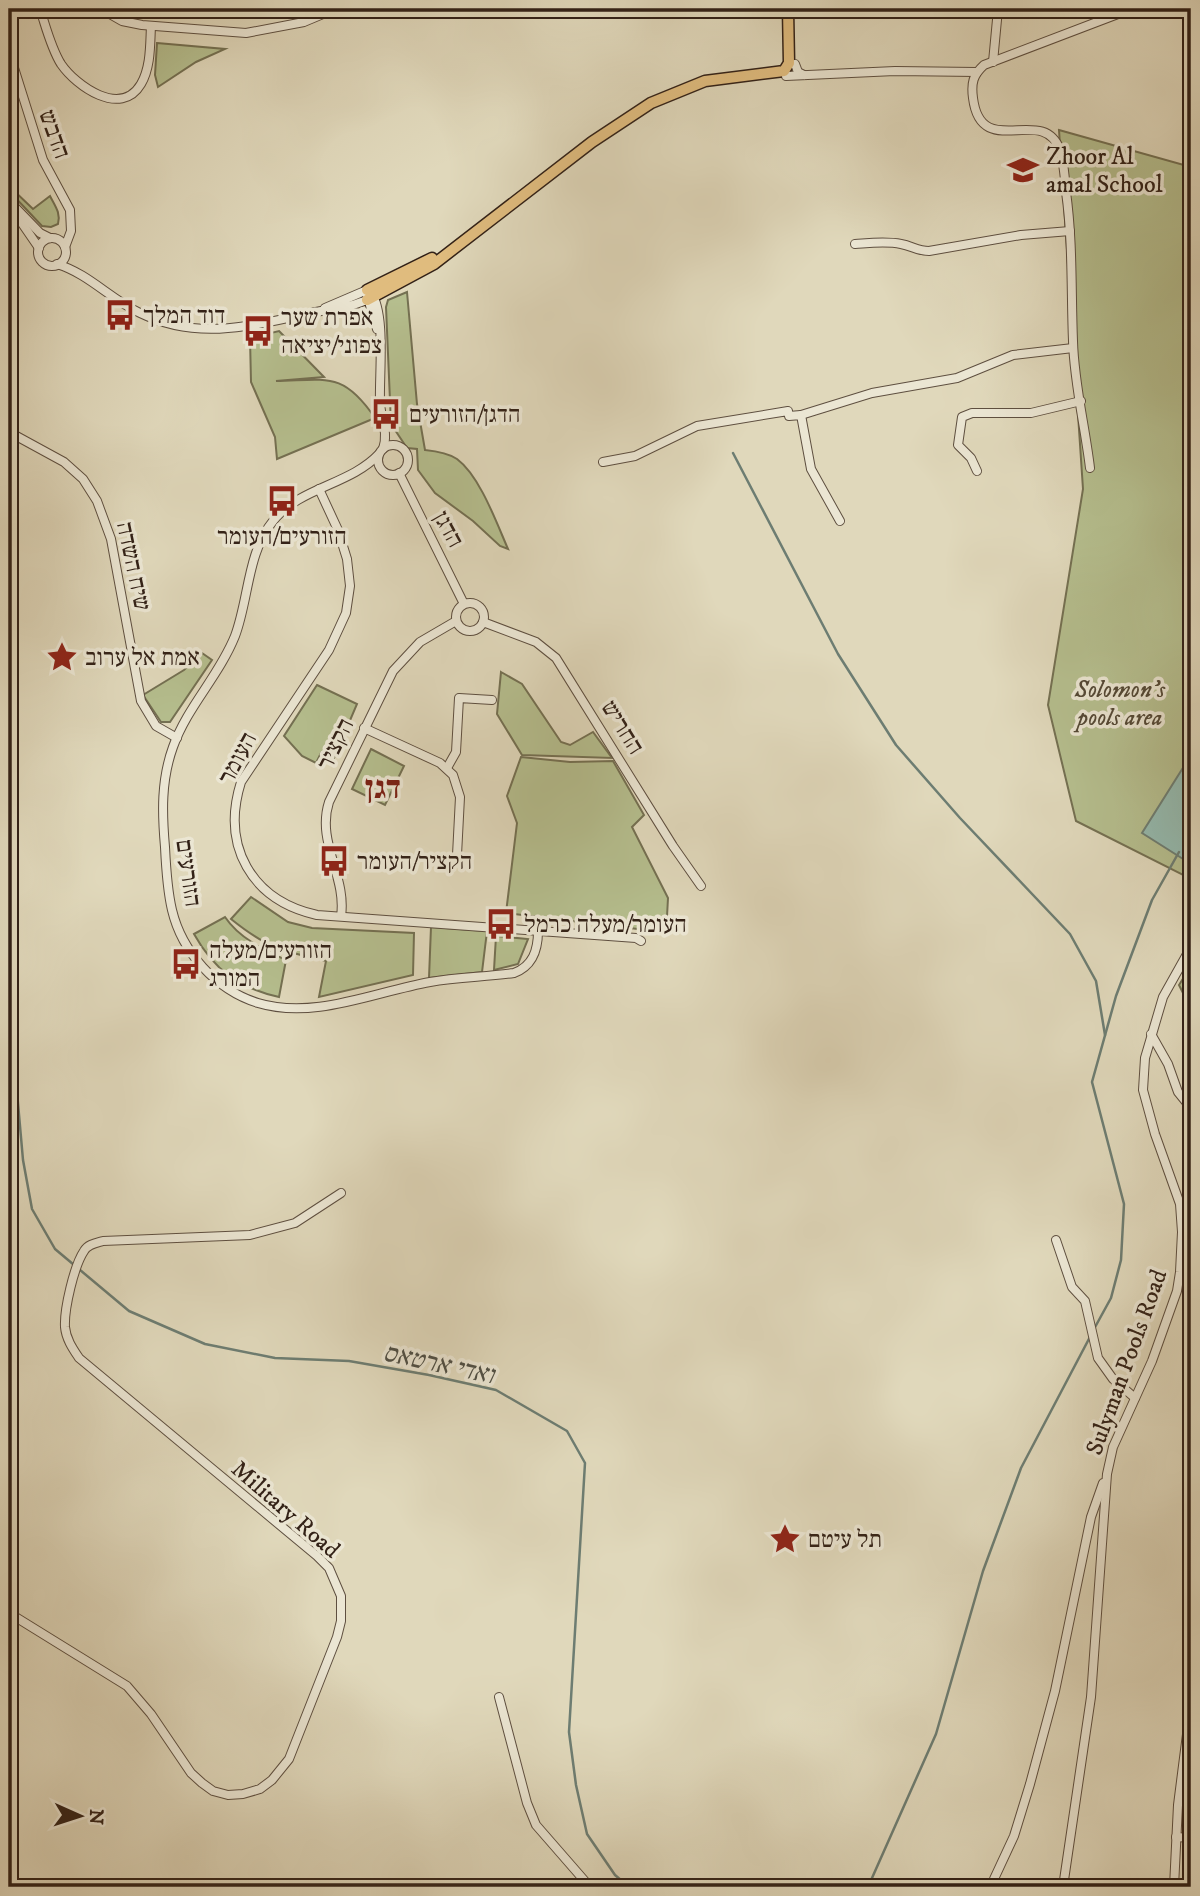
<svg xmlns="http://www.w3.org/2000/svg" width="1200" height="1896" viewBox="0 0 1200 1896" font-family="'IM FELL DW Pica','Frank Ruhl Libre',serif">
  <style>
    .green { fill: #b5be8e; stroke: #747052; stroke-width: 2 }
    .water { fill: #94baaf; stroke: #6d7d72; stroke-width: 2 }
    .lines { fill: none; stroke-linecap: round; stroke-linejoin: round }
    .stream { stroke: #6d7d72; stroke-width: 2.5 }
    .minor-casing { stroke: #5e4f40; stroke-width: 10 }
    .major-casing { stroke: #322117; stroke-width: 13 }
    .minor { stroke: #ebe6d3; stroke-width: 8 }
    .major { stroke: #e0bc7e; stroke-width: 10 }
    .labels { text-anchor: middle; stroke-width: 7; stroke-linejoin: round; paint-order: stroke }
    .street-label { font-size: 24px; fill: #322117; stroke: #ebe6d3 }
    .poi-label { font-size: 24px; fill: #322117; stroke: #ebe6d3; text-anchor: start }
    .park-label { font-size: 24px; font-style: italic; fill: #534835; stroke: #ebe6d3 }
    .water-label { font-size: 26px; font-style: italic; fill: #4f4f45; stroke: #ebe6d3 }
    .district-label { font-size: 32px; font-weight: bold; fill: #7a1f14; stroke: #ebe6d3 }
  </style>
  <rect width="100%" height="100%" fill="#e0d8bb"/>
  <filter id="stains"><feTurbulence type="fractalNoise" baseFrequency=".00286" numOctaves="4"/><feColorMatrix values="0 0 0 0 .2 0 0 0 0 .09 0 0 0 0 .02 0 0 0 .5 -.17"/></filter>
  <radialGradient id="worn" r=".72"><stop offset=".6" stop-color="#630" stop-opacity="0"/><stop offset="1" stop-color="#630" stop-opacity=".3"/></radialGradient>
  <g class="green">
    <polygon points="157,43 225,49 196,62 158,87 155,75"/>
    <polygon points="1059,130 1191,167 1191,879 1076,821 1048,705 1083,489"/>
    <path d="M9 186 33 209 50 196C55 206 61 213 58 224L51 227 42 226 9 191Z"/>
    <path d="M407 292 417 404 425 450C435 451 448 453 457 459 480 476 497 524 508 549L500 546 473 521 435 493 418 470 417 449 407 448 391 424 386 307 388 300Z"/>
    <path d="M279 331 324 377 276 381C327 380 343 371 375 418L277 459 275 437 251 382 250 338Z"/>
    <polygon points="202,653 212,660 170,722 161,722 143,695 184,670"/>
    <polygon points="501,672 522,684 561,742 570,745 593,732 612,758 522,755 497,714"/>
    <polygon points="317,685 357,704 334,758 321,753 316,763 302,756 284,736"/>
    <polygon points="371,749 404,766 385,805 352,789"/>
    <polygon points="521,757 570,762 613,761 644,815 632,827 668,898 666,935 646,930 506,913 517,823 507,796"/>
    <path d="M251 897 288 922 312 928 414 933 413 975 319 997 326 961C281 951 267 948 231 919Z"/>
    <path d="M225 917C239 938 264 950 286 960L279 997C239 988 214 970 194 934Z"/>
    <polygon points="431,927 487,931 482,972 429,978"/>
    <polygon points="496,936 528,939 518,964 494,970"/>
    <polygon points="1191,966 1191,1009 1179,985"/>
  </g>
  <polygon class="water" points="1191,755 1191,864 1142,833"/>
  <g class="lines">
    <g class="stream">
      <polyline points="733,453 838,654 896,745 960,818 1070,934 1096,981 1105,1035"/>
      <polyline points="9,1049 17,1092 23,1160 32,1209 55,1249 129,1311 205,1344 275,1358 349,1361 429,1375 496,1390 567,1431 585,1463 569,1732 576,1785 587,1834 615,1875 629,1887"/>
      <polyline points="1094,1329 1111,1298 1121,1260 1124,1204 1092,1082 1116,996 1152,900 1179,852"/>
      <polyline points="868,1887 936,1734 983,1571 1021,1468 1091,1335"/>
    </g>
    <defs>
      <g id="minor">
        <path d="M40 9C46 27 51 48 61 64 76 86 121 118 141 84 151 67 150 44 151 26"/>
        <polyline points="101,9 122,21 142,25 246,33 304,22 335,9"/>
        <polyline points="9,52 43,160 70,210 71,231 65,247"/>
        <polyline points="993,62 998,9"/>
        <polyline points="795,64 798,72 804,75"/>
        <polyline points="786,76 895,71 977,72"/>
        <polyline points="9,201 40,233 50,238"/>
        <polyline points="17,216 39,248"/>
        <circle cx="52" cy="252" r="14"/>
        <path d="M855 244C870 243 886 241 901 244 912 246 918 251 929 251L1021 235 1070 231"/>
        <path d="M57 264C89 274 110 299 140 313 197 341 252 326 311 313 325 310 339 308 353 305L367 300"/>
        <path d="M371 293C386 313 379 375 380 401 380 417 389 432 383 449"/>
        <polyline points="367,295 377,329"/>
        <polyline points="325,308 367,290"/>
        <polyline points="801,415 872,393 957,378 1013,355 1073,348"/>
        <polyline points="9,432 64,462 83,479 97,501 111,539 141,701 156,726 177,738"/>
        <circle cx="393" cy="460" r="15"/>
        <path d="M379 454C350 485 300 487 273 521 247 553 249 599 235 636 219 676 187 707 173 747 161 780 162 813 165 847 166 868 167 889 172 910 182 952 216 990 258 1003 314 1020 374 992 430 982 458 977 486 977 514 973 533 966 538 950 538 931"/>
        <polyline points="603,462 635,456 697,426 788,411 789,416 801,415 811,469 840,521"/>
        <path d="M1090 468C1085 426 1074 383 1073 341 1071 292 1073 242 1066 192 1065 179 1064 163 1060 150 1043 103 981 162 973 98 971 83 973 75 984 65L1131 9"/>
        <polyline points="977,471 971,458 958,445 962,417 972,413 1031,413 1081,401"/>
        <polyline points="399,473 464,604"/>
        <path d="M319 489 338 530 347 559 350 586 346 613 329 650 241 782C221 846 251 900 317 915L636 938 641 941"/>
        <circle cx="470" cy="617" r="14"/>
        <polyline points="483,622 536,642 556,658 673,846 701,886"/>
        <polyline points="364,728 440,763 453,775 460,797 457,855"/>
        <polyline points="447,768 456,752 459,698 492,700"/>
        <path d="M341 916C347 877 316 842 329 802L393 671 420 642 456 621"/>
        <polyline points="1151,1034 1168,1064 1178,1092 1191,1108"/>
        <polyline points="1183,1210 1191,1228"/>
        <polyline points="1056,1240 1072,1287 1085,1301 1098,1358 1113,1379 1135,1398"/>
        <path d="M9 1613 127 1686 151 1714 191 1773 202 1783 213 1791 228 1795 243 1794 260 1789 272 1780 289 1759 337 1637 341 1621V1596L329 1568 317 1556 79 1358C73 1349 66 1339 65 1327 64 1309 74 1266 84 1251 88 1244 96 1243 103 1241L250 1235 295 1223 341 1193"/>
        <polyline points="499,1697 527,1803 536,1825 590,1887"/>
        <polyline points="1176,1837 1191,1838"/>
        <polyline points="993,1887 994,1879 1014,1836 1030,1784 1055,1691 1091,1517 1103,1483"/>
        <polyline points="1063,1887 1091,1697 1107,1474 1113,1447 1152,1361 1177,1291 1180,1272 1182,1232 1180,1204 1155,1134 1143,1090 1145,1058 1163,997 1191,947"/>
        <polyline points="1174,1887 1178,1805 1191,1703"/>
      </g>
      <g id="major">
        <polyline points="367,290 432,258"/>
        <polyline points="367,300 434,264 592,142 651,103 705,81 784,71 789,63 788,9"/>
      </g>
    </defs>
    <use href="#minor" class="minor-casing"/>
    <use href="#major" class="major-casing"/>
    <use href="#minor" class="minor"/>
    <use href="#major" class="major"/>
  </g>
  <defs>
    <symbol id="school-bare" viewBox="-9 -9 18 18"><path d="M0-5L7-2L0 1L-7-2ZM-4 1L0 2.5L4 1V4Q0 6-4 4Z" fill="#8f2418" stroke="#ebe6d3" stroke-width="2.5" paint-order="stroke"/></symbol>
    <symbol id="bus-bare" viewBox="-9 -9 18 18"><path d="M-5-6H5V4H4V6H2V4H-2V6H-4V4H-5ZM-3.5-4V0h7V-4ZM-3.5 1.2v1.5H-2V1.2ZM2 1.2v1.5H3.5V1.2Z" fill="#8f2418" stroke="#ebe6d3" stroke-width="2.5" paint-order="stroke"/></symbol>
    <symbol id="sight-bare" viewBox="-9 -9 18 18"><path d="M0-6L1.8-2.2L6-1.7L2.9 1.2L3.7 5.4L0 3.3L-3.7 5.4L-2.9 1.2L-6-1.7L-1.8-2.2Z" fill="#8f2418" stroke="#ebe6d3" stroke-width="2.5" paint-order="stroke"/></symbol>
  </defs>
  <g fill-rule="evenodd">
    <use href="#school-bare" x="1001" y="148" width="44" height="44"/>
    <use href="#bus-bare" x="98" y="293" width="44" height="44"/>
    <use href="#bus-bare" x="236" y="309" width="44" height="44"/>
    <use href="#bus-bare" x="364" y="392" width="44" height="44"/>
    <use href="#bus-bare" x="260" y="479" width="44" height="44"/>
    <use href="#sight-bare" x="40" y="635" width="44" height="44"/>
    <use href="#bus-bare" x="312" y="839" width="44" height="44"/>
    <use href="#bus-bare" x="479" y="902" width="44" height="44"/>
    <use href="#bus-bare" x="164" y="942" width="44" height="44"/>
    <use href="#sight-bare" x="763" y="1517" width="44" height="44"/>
  </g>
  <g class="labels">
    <g class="street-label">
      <text transform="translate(55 134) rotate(70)" y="8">הדבש</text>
      <text transform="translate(449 529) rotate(61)" y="8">הדגן</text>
      <text transform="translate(134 566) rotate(78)" y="8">שיח השדה</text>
      <text transform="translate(623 727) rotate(58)" y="8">החריש</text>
      <text transform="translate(335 744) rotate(-64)" y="8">הקציר</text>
      <text transform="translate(237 758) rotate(-62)" y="8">העומר</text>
      <text transform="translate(189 873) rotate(82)" y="8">הזורעים</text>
      <text transform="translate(1126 1362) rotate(-70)" y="8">Sulyman Pools Road</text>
      <text transform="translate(286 1509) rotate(41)" y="8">Military Road</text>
    </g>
    <g class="poi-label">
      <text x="1046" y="164">Zhoor Al<tspan x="1046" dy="28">amal School</tspan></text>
      <text x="143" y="323">דוד המלך</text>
      <text x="281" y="325">אפרת שער<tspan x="281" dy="28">צפוני/יציאה</tspan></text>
      <text x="409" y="422">הדגן/הזורעים</text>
      <text x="282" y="544" text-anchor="middle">הזורעים/העומר</text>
      <text x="85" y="665">אמת אל ערוב</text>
      <text x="357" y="869">הקציר/העומר</text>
      <text x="524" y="932">העומר/מעלה כרמל</text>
      <text x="209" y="958">הזורעים/מעלה<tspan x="209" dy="28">המורג</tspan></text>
      <text x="808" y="1547">תל עיטם</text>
    </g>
    <g class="park-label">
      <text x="1120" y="697">Solomon's<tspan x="1120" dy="28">pools area</tspan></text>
    </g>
    <g class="water-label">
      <text transform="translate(439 1363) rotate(12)" y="9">ואדי ארטאס</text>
    </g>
    <g class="district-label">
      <text x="383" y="798">דגן</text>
    </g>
  </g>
  <rect width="1200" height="1896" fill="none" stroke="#e0d8bb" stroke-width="35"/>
  <rect x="10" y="10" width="1179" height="1875" fill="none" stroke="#322117" stroke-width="3.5"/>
  <rect x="18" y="18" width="1165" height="1861" fill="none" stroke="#322117" stroke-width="2"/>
  <g transform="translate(80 1816) rotate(93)" stroke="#ebe6d3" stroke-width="5" paint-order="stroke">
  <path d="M0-5L12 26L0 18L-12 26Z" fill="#322117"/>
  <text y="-10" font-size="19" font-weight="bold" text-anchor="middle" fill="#322117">N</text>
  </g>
  <rect width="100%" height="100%" filter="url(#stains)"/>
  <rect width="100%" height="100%" fill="url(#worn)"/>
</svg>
